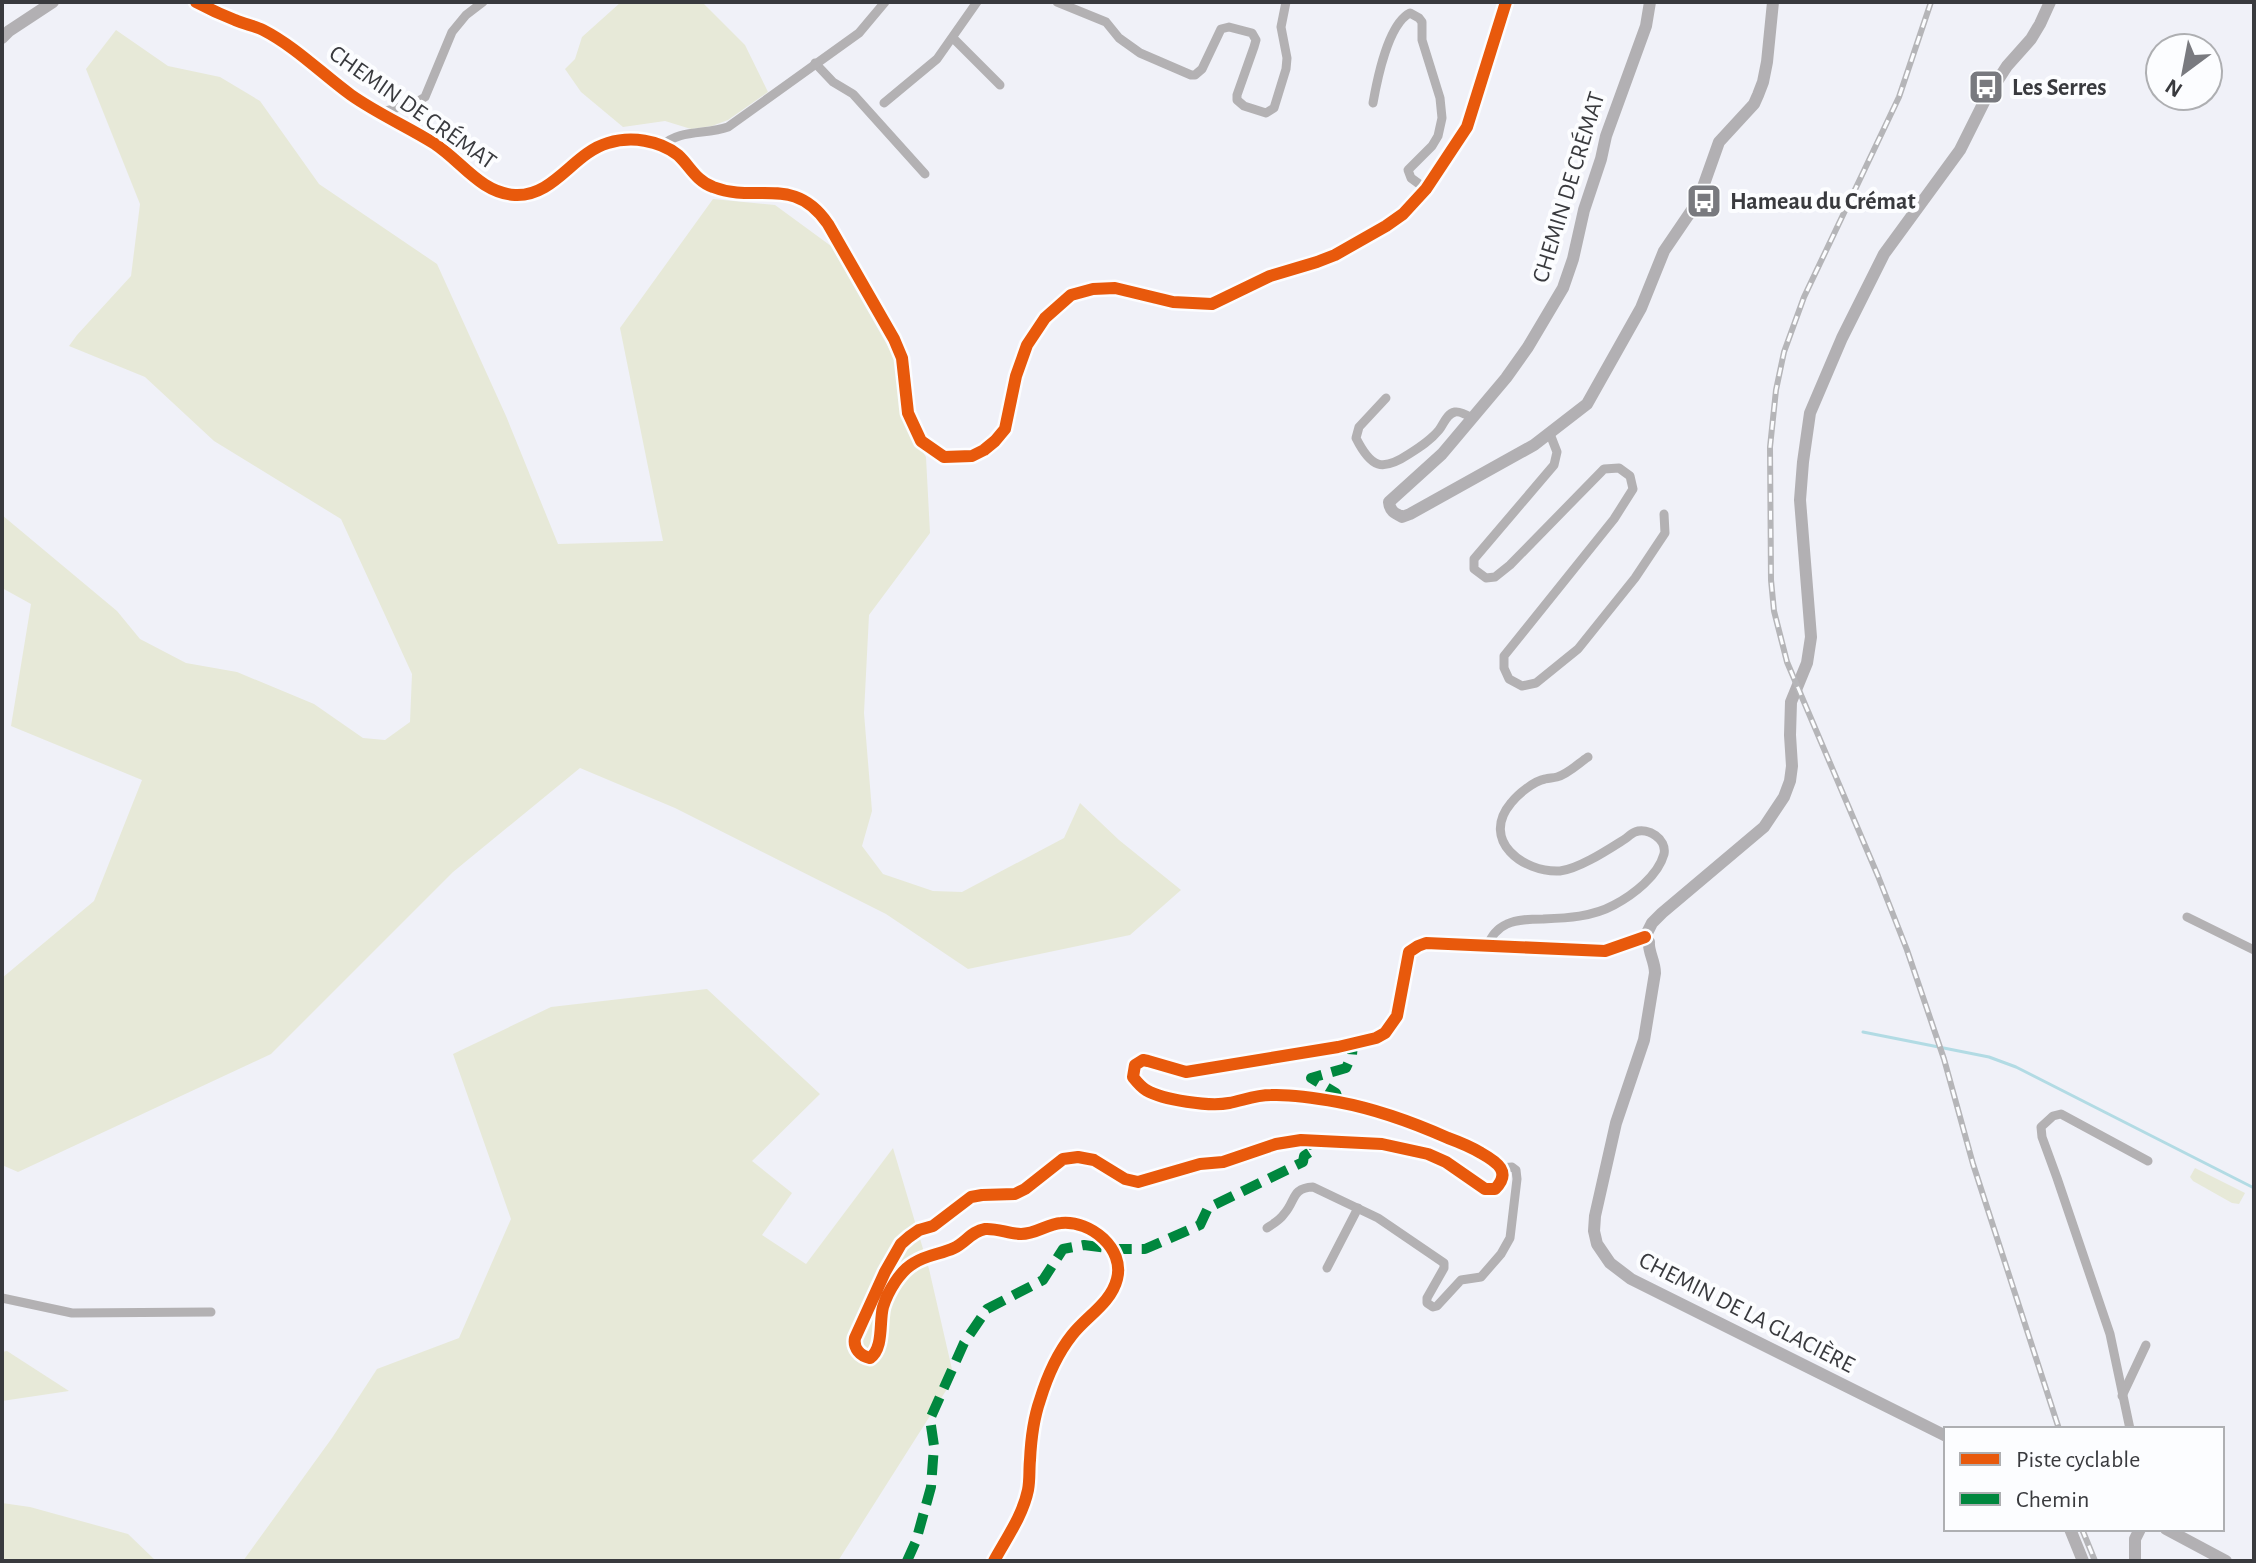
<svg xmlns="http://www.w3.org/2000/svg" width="2256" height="1563" viewBox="0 0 2256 1563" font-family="'Alegreya Sans',sans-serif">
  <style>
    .green { fill: #e7e9d8 }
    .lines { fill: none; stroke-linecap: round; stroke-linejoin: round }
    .stream { stroke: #b2dbe4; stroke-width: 3 }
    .street { stroke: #b3b1b3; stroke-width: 9 }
    .secondary { stroke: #b2b0b3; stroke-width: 12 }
    .rail-casing { stroke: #b5b5b8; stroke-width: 6 }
    .rail { stroke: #fcfdff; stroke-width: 3; stroke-dasharray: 9; stroke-linecap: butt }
    .quiet { stroke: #00873e; stroke-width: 10; stroke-dasharray: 20 10; stroke-linecap: butt }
    .cycleway-casing { stroke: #fcfdff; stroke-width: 17 }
    .cycleway { stroke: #e8590c; stroke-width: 12 }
    .labels { text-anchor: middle; stroke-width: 8; stroke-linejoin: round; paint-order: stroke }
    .poi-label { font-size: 24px; font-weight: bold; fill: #393a3e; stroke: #fcfdff; text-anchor: start }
    .street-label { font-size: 24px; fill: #393a3e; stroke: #fcfdff }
  </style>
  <rect width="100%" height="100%" fill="#f0f1f8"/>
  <g class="green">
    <polygon points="621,2 706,2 704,4 745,45 768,92 728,120 712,126 691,129 665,121 623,127 581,92 565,69 575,59 582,37"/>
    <polygon points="116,30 168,66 220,77 260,101 319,184 437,264 506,416 558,544 663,541 620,328 713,199 775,205 831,246 894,357 902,419 926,457 930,533 869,615 864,713 872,811 862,846 883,874 933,891 962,892 1064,838 1080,803 1119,840 1181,890 1130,935 968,969 886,914 675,808 580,768 453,872 271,1054 18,1172 2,1165 2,978 94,901 142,780 11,726 31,604 2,588 2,515 117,611 140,639 186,663 237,672 314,704 363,738 385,740 410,722 412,674 341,519 214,441 145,377 69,346 77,335 131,276 140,204 86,69"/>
    <polygon points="707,989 820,1094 752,1161 792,1193 762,1235 806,1264 893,1148 929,1269 954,1378 838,1561 243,1561 332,1438 377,1369 459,1338 511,1219 453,1054 551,1007"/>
    <polygon points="2195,1168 2245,1193 2239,1204 2232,1203 2193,1181 2190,1177"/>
    <polygon points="7,1351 69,1391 2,1401 2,1352"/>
    <polygon points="2,1503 30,1507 128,1534 156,1561 2,1561"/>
  </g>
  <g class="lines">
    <polyline class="stream" points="1863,1032 1989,1057 2016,1067 2254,1188"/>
    <g class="street">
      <polyline points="1057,2 1106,22 1119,38 1140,53 1191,75 1195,75 1202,69 1221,29 1229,27 1252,33 1256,40 1254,47 1237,95 1237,100 1244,106 1266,113 1274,108 1286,69 1287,58 1281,27 1286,2"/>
      <polyline points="953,38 1000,85"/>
      <polyline points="815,63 833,82 853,94 925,174"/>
      <polyline points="884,103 937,59 977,2"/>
      <path d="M1373 103C1377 80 1388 24 1410 13L1419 18 1422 22V40L1440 98 1442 118 1438 136 1432 146 1408 170 1411 178 1426 189"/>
      <polyline points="378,113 415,103 425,97 452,32 466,15 483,2"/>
      <path d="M662 146C679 129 706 135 728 127L859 33 885 2"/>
      <path d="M1386 398 1359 427 1356 438C1371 468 1382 472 1409 454 1420 447 1431 440 1439 430 1444 424 1446 414 1455 412 1460 411 1467 415 1472 418"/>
      <polyline points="1550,434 1557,452 1554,465 1474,559 1474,569 1486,578 1495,577 1510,565 1604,469 1619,468 1630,476 1633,489 1614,519 1504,656 1504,668 1509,679 1522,686 1536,683 1578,649 1635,578 1665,533 1664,514"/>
      <polyline points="2187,917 2254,950"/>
      <path d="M1487 946C1492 936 1496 929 1507 924 1517 919 1531 919 1543 919 1567 918 1592 917 1614 905 1633 895 1658 876 1664 854 1667 839 1648 827 1635 832 1632 833 1629 836 1625 839 1609 849 1579 869 1560 871 1523 873 1480 840 1511 803 1518 794 1534 781 1545 779 1549 778 1553 778 1557 777 1568 774 1579 763 1588 757"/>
      <path d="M1267 1228C1273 1224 1280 1220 1284 1214 1296 1201 1291 1188 1313 1187L1378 1218 1444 1263V1268L1427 1298V1303L1433 1307 1437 1306 1461 1280 1481 1277 1501 1254 1510 1238 1517 1179 1516 1170 1512 1167 1501 1168"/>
      <polyline points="1327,1268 1358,1208"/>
      <polyline points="2,1298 72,1313 211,1312"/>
      <polyline points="2122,1396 2146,1345"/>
      <polyline points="2130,1429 2110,1334 2057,1178 2042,1137 2041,1127 2053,1116 2061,1114 2148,1161"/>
    </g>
    <g class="secondary">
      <path d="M196 2C209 9 222 15 235 20 244 24 255 26 263 30 296 47 322 74 351 95 378 114 408 127 435 144 462 162 481 193 515 195 554 197 573 153 608 143 631 136 659 140 678 155 690 166 696 181 713 187 757 204 794 174 828 224L894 339 902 358 908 413 921 441 944 457 972 456 984 450 995 441 1005 429 1016 376 1027 345 1045 318 1071 295 1093 289 1115 288 1173 302 1212 304 1270 276 1317 262 1335 255 1386 226 1403 214 1426 189 1467 127 1506 2"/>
      <path d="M1650 2 1646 26 1606 136 1601 159 1584 210 1573 259 1563 288 1528 347 1506 378 1442 454 1389 502C1390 511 1394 513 1402 517L1410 514 1534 445 1587 404 1641 308 1664 251 1698 201 1719 142 1754 104 1758 95 1763 82 1767 62 1773 2"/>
      <polyline points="2,38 9,31 53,2"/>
      <polyline points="1645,937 1652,923 1662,913 1764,827 1784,797 1790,781 1792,766 1790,735 1791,702 1807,663 1811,637 1800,500 1803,462 1810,413 1842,338 1884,254 1960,150 1985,100 2007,66 2031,39 2040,24 2050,2"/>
      <path d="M1645 937 1649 942C1648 952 1655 961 1655 973L1644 1040 1616 1123 1595 1216 1594 1231 1597 1244 1610 1263 1631 1279 1946 1436"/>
      <polyline points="2070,1529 2083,1561"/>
      <polyline points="2166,1529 2226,1561"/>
      <path d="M994 1561C1006 1539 1023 1515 1028 1490 1030 1480 1029 1469 1030 1460 1031 1439 1033 1420 1040 1400 1047 1377 1057 1354 1072 1335 1087 1316 1111 1303 1117 1279 1125 1249 1091 1220 1061 1223 1047 1224 1036 1234 1021 1234 1009 1234 997 1228 985 1229 972 1231 965 1243 954 1248 941 1254 926 1255 914 1263 900 1271 888 1291 883 1307 879 1322 884 1348 870 1358 860 1356 853 1348 855 1338L885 1272 901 1244 909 1237 919 1230 933 1226 971 1197 982 1195 1015 1194 1025 1189 1063 1159 1078 1157 1094 1160 1125 1179 1138 1182 1200 1164 1223 1162 1276 1144 1301 1140 1382 1144 1428 1154 1446 1162 1485 1189H1495C1512 1172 1497 1162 1481 1153 1471 1147 1459 1142 1448 1138 1412 1122 1376 1109 1338 1102 1316 1098 1293 1094 1271 1095 1256 1095 1244 1100 1229 1103 1210 1107 1163 1100 1146 1090 1140 1086 1137 1082 1133 1077L1135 1065 1143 1060 1148 1061 1186 1072 1338 1047 1376 1038 1385 1033 1397 1016 1409 952 1418 946 1426 943 1605 951 1645 937"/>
      <polyline points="2135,1561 2135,1539 2140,1529"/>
    </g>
    <defs>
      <g id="rail">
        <polyline points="1931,2 1899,97 1804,297 1784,352 1776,390 1770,447 1771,580 1774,611 1787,662 1878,876 1907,950 1944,1059 1973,1164 2059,1429"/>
        <polyline points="2082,1529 2095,1561"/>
      </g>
    </defs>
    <use href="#rail" class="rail-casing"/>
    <use href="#rail" class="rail"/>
    <g class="quiet">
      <polyline points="1339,1102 1336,1093 1311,1078 1346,1068 1352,1055 1353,1043"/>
      <polyline points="907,1561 916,1541 931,1487 934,1446 930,1419 964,1343 987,1309 1043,1280 1063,1249 1084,1245 1114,1249 1145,1249 1200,1225 1208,1208 1303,1162 1304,1156 1310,1152 1306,1146 1314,1143"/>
    </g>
    <defs>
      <g id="cycleway">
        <path d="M196 2C209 9 222 15 235 20 244 24 255 26 263 30 296 47 322 74 351 95 378 114 408 127 435 144 462 162 481 193 515 195 554 197 573 153 608 143 631 136 659 140 678 155 690 166 696 181 713 187 757 204 794 174 828 224L894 339 902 358 908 413 921 441 944 457 972 456 984 450 995 441 1005 429 1016 376 1027 345 1045 318 1071 295 1093 289 1115 288 1173 302 1212 304 1270 276 1317 262 1335 255 1386 226 1403 214 1426 189 1467 127 1506 2"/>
        <path d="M994 1561C1006 1539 1023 1515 1028 1490 1030 1480 1029 1469 1030 1460 1031 1439 1033 1420 1040 1400 1047 1377 1057 1354 1072 1335 1087 1316 1111 1303 1117 1279 1125 1249 1091 1220 1061 1223 1047 1224 1036 1234 1021 1234 1009 1234 997 1228 985 1229 972 1231 965 1243 954 1248 941 1254 926 1255 914 1263 900 1271 888 1291 883 1307 879 1322 884 1348 870 1358 860 1356 853 1348 855 1338L885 1272 901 1244 909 1237 919 1230 933 1226 971 1197 982 1195 1015 1194 1025 1189 1063 1159 1078 1157 1094 1160 1125 1179 1138 1182 1200 1164 1223 1162 1276 1144 1301 1140 1382 1144 1428 1154 1446 1162 1485 1189H1495C1512 1172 1497 1162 1481 1153 1471 1147 1459 1142 1448 1138 1412 1122 1376 1109 1338 1102 1316 1098 1293 1094 1271 1095 1256 1095 1244 1100 1229 1103 1210 1107 1163 1100 1146 1090 1140 1086 1137 1082 1133 1077L1135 1065 1143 1060 1148 1061 1186 1072 1338 1047 1376 1038 1385 1033 1397 1016 1409 952 1418 946 1426 943 1605 951 1645 937"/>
      </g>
    </defs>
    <use href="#cycleway" class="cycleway-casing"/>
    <use href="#cycleway" class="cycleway"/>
  </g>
  <defs>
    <symbol id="bus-square" viewBox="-11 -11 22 22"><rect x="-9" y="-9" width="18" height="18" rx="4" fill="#797a7f" stroke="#fcfdff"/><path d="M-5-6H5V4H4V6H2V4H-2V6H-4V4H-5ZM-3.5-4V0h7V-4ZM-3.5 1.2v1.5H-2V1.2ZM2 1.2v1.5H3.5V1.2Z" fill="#fff"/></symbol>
  </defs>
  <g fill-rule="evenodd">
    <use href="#bus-square" x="1966" y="67" width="40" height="40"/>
    <use href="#bus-square" x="1684" y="181" width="40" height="40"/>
  </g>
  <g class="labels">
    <g class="poi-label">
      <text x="2012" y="95">Les Serres</text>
      <text x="1730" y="209">Hameau du Crémat</text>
    </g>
    <g class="street-label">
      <text transform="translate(413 107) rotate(35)" y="8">CHEMIN DE CRÉMAT</text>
      <text transform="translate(1568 187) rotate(-73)" y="8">CHEMIN DE CRÉMAT</text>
      <text transform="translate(1747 1312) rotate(27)" y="8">CHEMIN DE LA GLACIÈRE</text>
    </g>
  </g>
  <rect width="2256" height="1563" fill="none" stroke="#393a3e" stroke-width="8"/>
  <rect x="1944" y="1427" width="280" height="104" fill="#fcfdff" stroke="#aeafb2" stroke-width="2"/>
  <rect x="1960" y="1453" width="40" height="12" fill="#e8590c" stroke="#aeafb2" stroke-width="2"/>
  <text x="2016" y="1467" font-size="24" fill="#393a3e">Piste cyclable</text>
  <rect x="1960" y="1493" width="40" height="12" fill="#00873e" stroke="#aeafb2" stroke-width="2"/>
  <text x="2016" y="1507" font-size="24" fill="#393a3e">Chemin</text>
  <g transform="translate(2184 72) rotate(212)"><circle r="38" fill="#fcfdff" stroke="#aeafb2" stroke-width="2"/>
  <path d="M0-6L14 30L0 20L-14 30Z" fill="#797a7f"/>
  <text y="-12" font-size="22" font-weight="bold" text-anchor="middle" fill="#393a3e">N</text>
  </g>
</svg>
